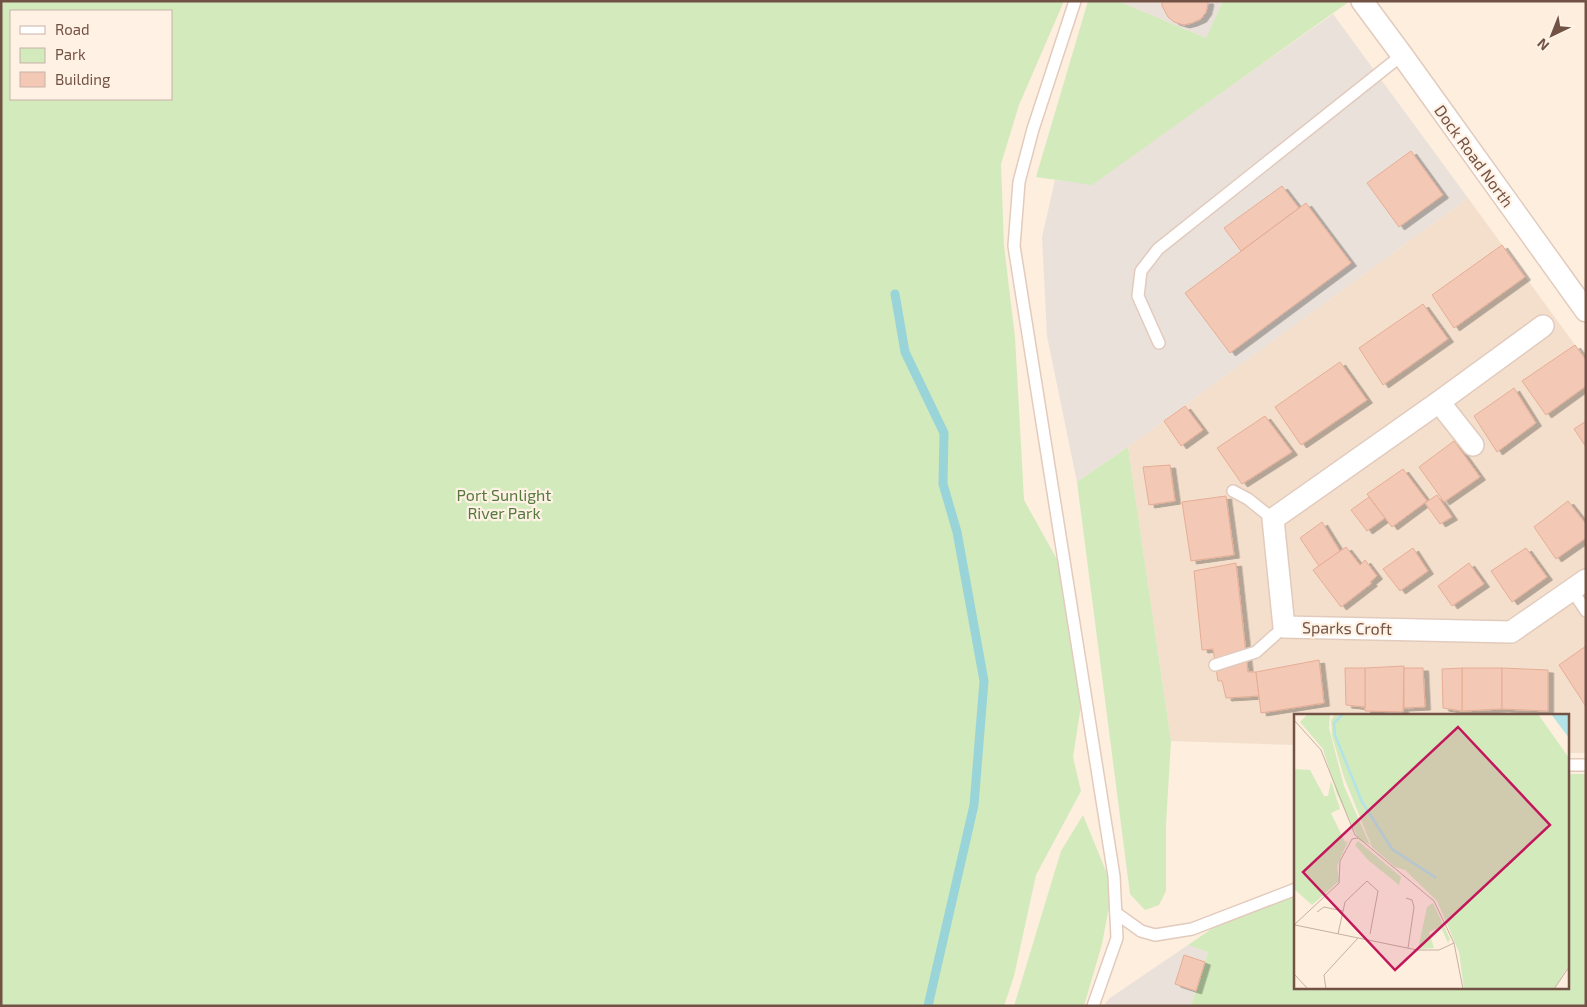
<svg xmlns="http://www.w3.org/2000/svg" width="1587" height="1007" viewBox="0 0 1587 1007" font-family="'Exo 2',sans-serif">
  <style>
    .residential { fill: #f4dfcc }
    .industrial { fill: #eae1da }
    .green { fill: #d3eabd; fill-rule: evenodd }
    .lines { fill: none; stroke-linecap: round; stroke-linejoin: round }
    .stream { stroke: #99d4d8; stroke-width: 9 }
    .building { fill: #f3c8b5; stroke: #e6ad95; filter: url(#shadow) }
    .service-casing { stroke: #e2cbbd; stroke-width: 14 }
    .minor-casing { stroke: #e2cbbd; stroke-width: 24 }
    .service { stroke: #fff; stroke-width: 11 }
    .minor { stroke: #fff; stroke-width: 21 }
    .labels { text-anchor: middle; stroke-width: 4.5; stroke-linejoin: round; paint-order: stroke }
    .street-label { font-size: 16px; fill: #735246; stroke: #fff2e5 }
    .park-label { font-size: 16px; fill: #54793e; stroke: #fff2e5 }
    .inset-river { fill: none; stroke: #b3e3e6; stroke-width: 2.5 }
    .inset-road { fill: none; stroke: #c6b0a1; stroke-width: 1 }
    .view { fill: #c2185b; fill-opacity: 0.15; stroke: #c2185b; stroke-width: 2.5 }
    .inset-edge { fill: none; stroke: #735246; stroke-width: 2.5 }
  </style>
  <defs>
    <filter id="shadow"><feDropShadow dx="5.5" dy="3" stdDeviation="0" flood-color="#0004"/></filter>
  </defs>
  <rect width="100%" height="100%" fill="#fdeede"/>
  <polygon class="residential" points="1468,198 1586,360 1586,753 1568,753 1568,716 1296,716 1296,745 1171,741 1128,447"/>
  <g class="industrial">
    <polygon points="1118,1 1223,1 1206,38"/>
    <polygon points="1333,14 1468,198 1128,447 1077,482 1047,336 1042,237 1055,180 1092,184"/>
    <polygon points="1188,945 1208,952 1191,1006 1103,1006 1110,998"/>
  </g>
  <g class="green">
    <path d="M1 1H1064L1019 105 1001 164 1004 246 1015 337 1024 500 1059 563 1081 705 1073 757 1081 791 1036 875 1014 976 1004 1006H1ZM11 11H171V99H11Z"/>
    <polygon points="1088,1 1118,1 1206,38 1223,1 1350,1 1092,185 1036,177"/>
    <polygon points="1128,447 1171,741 1166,824 1166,891 1159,905 1145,910 1130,894 1077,482"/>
    <polygon points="1568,774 1586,774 1586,1006 1191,1006 1208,952 1188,945 1223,921 1296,896 1296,988 1568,988"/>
    <polygon points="1083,815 1116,896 1108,912 1102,944 1084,1006 1014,1006 1061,851"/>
  </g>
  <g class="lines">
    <polyline class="stream" points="895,294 905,352 944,433 943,484 957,532 984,681 974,805 928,1006"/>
  </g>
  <g class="building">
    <polygon points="1162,1 1208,1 1208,4 1206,12 1201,19 1192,23 1184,25 1174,22 1168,17 1162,6"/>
    <polygon points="1411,151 1443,195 1399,227 1367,183"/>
    <polygon points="1282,186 1299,208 1241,251 1224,228"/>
    <polygon points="1306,203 1351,263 1230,353 1185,293"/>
    <polygon points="1502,245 1525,277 1454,328 1432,295"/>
    <polygon points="1423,304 1448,339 1383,385 1359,348"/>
    <polygon points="1575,345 1586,360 1586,386 1546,415 1522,381"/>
    <polygon points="1340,362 1367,400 1301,445 1275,407"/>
    <polygon points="1514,388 1536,423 1497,452 1474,416"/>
    <polygon points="1185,406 1203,430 1181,446 1164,421"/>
    <polygon points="1265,416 1292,452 1242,484 1217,448"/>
    <polygon points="1586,421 1586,447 1574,429"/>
    <polygon points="1454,441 1480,477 1444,502 1419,467"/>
    <polygon points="1170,465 1175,501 1149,505 1143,467"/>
    <polygon points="1403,469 1427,501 1392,527 1367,494"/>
    <polygon points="1437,495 1452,517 1440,524 1425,503"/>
    <polygon points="1226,496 1234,555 1191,561 1182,502"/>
    <polygon points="1369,497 1385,518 1367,531 1351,510"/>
    <polygon points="1568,501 1586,524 1586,538 1556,559 1534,527"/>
    <polygon points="1322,522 1340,551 1319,566 1300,538"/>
    <polygon points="1346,547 1360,565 1365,560 1377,576 1370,582 1372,583 1341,607 1313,570"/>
    <polygon points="1413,548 1428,571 1400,591 1383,569"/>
    <polygon points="1526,548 1547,577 1512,602 1491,571"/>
    <polygon points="1236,563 1248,672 1256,672 1259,696 1226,698 1222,681 1218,681 1213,649 1202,650 1194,571"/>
    <polygon points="1469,563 1484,584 1452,606 1438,586"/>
    <polygon points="1586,646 1586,705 1585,705 1559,665"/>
    <polygon points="1319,660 1324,703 1261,713 1256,672"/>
    <polygon points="1404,666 1403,712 1365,711 1365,668"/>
    <polygon points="1345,668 1365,668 1365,707 1346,705"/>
    <polygon points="1404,668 1423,668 1425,707 1404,708"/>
    <polygon points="1462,668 1502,668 1502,709 1462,711"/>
    <polygon points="1462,668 1462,711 1443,708 1442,669"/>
    <polygon points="1502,668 1548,670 1548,711 1502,709"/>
    <polygon points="1184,955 1205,962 1196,991 1175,984"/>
  </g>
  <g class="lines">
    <defs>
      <g id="service">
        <polyline points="1075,1 1033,129 1019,182 1014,246 1114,876 1117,938 1093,1006"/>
        <polyline points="1159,343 1138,296 1141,271 1158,249 1402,55"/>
        <polyline points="1233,491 1248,499 1273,519"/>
        <polyline points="1572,590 1586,611"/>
        <polyline points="1215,665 1256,652 1284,627"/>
        <polyline points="1568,765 1586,765"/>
        <polyline points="1116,913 1141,931 1155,935 1192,929 1296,889"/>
      </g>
      <g id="minor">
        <polyline points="1362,1 1402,55 1586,311"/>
        <polyline points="1543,326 1439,402 1273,519 1284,627 1511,632 1586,580"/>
        <polyline points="1439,402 1473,445"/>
      </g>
    </defs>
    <use href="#service" class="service-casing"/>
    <use href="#minor" class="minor-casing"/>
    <use href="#service" class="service"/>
    <use href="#minor" class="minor"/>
  </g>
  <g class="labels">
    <g class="street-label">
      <text transform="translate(1474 156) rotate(54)" y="6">Dock Road North</text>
      <text transform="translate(1347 628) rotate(1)" y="6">Sparks Croft</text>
    </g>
    <g class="park-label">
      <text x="504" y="501">Port Sunlight<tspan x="504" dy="18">River Park</tspan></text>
    </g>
  </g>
  <g transform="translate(1294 714)">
    <rect width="275" height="275" fill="#fdeede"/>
    <path d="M14 0H36L35 14 50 72 76 131 65 126 43 80 29 35 6 8ZM41 0H244L275 44V251L260 275H170L165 238 143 187 111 156 101 153 78 133 50 63 38 22 37 6ZM0 55 16 56 30 82H34L37 67 46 95 37 99 51 128 54 127 43 152 45 167 18 191 0 175ZM64 127 107 163 105 171 74 146 61 131ZM139 189 156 225 154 229 147 213 135 218 140 234 124 235 133 193Z" fill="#d3eabd"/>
    <path d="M257 0H275V24Z" fill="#b3e3e6"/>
    <path class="inset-river" d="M49 0 40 9 41 21 68 88 98 135 142 164"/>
    <path class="inset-road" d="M0 6 27 36 61 121 140 187 160 229 169 275M112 184 118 186 120 193 114 234M23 198 30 193 49 197M0 211 45 169 46 147 58 125 64 124M1 211 123 236H145L160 229M44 220 51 188 73 167 84 177 76 220M0 260 14 275M32 275 30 261 64 224M260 275 275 253"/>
    <path class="view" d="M164 13 256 111 101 256 9 158Z"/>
    <rect width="275" height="275" class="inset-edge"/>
  </g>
  <rect width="1587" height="1007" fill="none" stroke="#735246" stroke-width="5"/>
  <rect x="10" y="10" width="162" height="90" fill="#fff2e5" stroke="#c7b2a5"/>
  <rect x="20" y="26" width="25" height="8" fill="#ffffff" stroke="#c7b2a5"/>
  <text x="55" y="35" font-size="15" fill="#735246">Road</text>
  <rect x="20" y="48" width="25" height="15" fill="#d3eabd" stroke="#c7b2a5"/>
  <text x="55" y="60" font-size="15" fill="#735246">Park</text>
  <rect x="20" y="72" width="25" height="15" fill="#f3c8b5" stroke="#c7b2a5"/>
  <text x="55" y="85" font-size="15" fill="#735246">Building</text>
  <g transform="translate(1552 35) rotate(223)" stroke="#fff2e5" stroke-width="4" paint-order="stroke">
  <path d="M0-4L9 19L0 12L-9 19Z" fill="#735246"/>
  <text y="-8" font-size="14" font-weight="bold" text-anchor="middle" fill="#735246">N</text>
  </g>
</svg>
